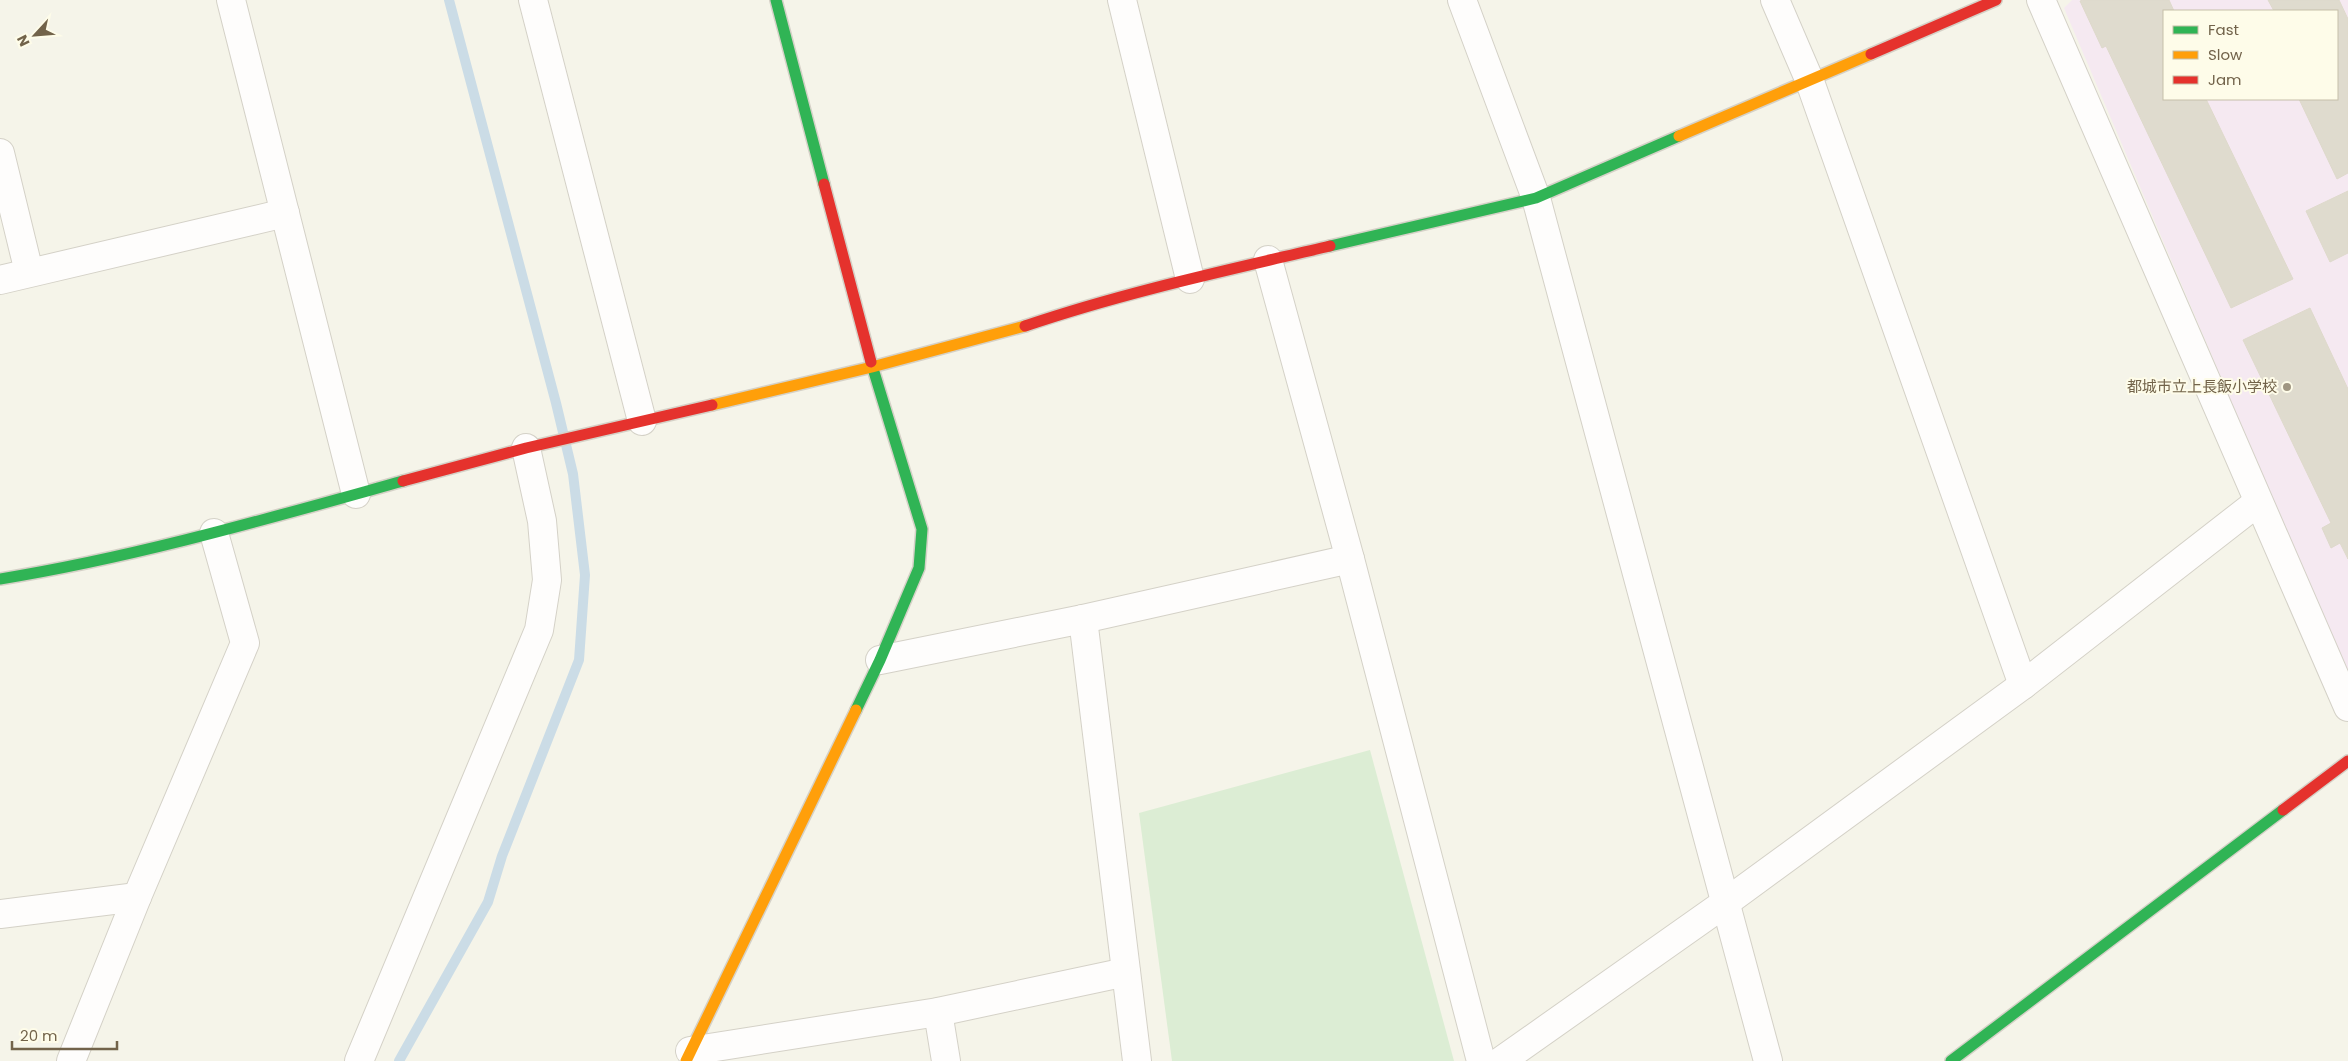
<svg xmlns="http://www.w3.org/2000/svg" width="2348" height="1061" viewBox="0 0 2348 1061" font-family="Poppins,'Noto Sans JP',sans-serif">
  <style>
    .education { fill: #f5e9f1; fill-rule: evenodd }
    .green { fill: #dcedd4 }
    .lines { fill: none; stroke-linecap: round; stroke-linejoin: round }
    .stream { stroke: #cbdce6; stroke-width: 10 }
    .building { fill: #dfdbce; stroke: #ded9cb }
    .street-casing { stroke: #d4d1c7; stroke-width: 30 }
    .fast-casing { stroke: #d5d1c7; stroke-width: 14 }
    .slow-casing { stroke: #d5d1c7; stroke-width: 14 }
    .jam-casing { stroke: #d5d1c7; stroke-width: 14 }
    .street { stroke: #fefdfc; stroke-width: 28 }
    .fast { stroke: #30b455; stroke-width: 11 }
    .slow { stroke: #ff9f0a; stroke-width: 11 }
    .jam { stroke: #e5322d; stroke-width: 11 }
    .poi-dot { fill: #a09682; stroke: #fefce9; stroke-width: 2 }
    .labels { text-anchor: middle; stroke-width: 4; stroke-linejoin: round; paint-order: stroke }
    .poi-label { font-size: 15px; fill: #72634a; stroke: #fefce9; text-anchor: end }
  </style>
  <rect width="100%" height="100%" fill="#f5f4e9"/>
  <path class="education" d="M2072 0H2348V676L2064 8ZM2164 11H2337V99H2164Z"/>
  <polygon class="green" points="1370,750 1454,1061 1172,1061 1139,813"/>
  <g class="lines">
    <polyline class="stream" points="399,1061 488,902 502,856 579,660 585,575 573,474 556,403 449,0"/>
  </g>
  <g class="building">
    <polygon points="2083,0 2169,0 2174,11 2164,11 2164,99 2206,99 2293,279 2231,308 2106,46 2102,48 2080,1"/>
    <polygon points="2268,0 2339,0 2348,19 2348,173 2337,179 2299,99 2337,99 2337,11 2274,11"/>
    <polygon points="2348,191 2348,253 2330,262 2306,211"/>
    <polygon points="2310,308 2348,389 2348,559 2340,543 2331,548 2322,528 2331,523 2243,340"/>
  </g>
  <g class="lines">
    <defs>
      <g id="street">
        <polyline points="231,0 356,494"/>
        <polyline points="533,0 642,421"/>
        <polyline points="1122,0 1190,279"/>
        <polyline points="1462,0 1536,198 1768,1061"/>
        <polyline points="1775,0 1809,79 2023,685"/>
        <polyline points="2041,0 2348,707"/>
        <polyline points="0,153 29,272"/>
        <polyline points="1268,260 1350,559 1481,1061"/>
        <polyline points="0,280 285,213"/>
        <polyline points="1083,619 1137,1061"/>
        <polyline points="880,660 1083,619 1350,559"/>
        <polyline points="0,914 137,897"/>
        <polyline points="938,1012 946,1061"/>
        <polyline points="690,1051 938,1012 1126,972"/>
        <polyline points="71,1061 137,897 245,643 214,533"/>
        <polyline points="359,1061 539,630 547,580 542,521 526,448"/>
        <polyline points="1501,1061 1725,903 2023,685 2258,502"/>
      </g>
      <g id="fast">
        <polyline points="776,0 824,184"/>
        <polyline points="1330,246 1536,198 1679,136"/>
        <path d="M0 579C136 557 270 518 403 481"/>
        <polyline points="856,710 880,660 919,568 922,529 871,362"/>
        <polyline points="1951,1061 2283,810"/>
      </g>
      <g id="slow">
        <polyline points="1679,136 1871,54"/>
        <polyline points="712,405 872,367 1025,326"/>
        <polyline points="686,1061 856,710"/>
      </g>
      <g id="jam">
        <polyline points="1871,54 1996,0"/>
        <polyline points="824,184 871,362"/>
        <path d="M1025 326C1125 292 1228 270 1330 246"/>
        <polyline points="403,481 526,448 712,405"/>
        <polyline points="2283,810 2348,761"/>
      </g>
    </defs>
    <use href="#street" class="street-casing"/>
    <use href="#fast" class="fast-casing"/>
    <use href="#slow" class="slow-casing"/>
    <use href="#jam" class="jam-casing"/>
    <use href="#street" class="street"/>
    <use href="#fast" class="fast"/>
    <use href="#slow" class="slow"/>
    <use href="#jam" class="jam"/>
  </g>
  <circle class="poi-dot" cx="2287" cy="387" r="5"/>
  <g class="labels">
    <g class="poi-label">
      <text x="2277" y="392">都城市立上長飯小学校</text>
    </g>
  </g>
  <rect x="2163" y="10" width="175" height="90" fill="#fefce9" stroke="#c6bfa9"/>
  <rect x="2173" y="26" width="25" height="8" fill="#30b455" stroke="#c6bfa9"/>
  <text x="2208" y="35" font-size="15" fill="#72634a">Fast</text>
  <rect x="2173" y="51" width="25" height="8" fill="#ff9f0a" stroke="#c6bfa9"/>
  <text x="2208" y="60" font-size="15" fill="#72634a">Slow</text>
  <rect x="2173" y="76" width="25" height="8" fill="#e5322d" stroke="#c6bfa9"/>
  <text x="2208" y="85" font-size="15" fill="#72634a">Jam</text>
  <g transform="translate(35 35) rotate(244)" stroke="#fefce9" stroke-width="4" paint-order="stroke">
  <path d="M0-4L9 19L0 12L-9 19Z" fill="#72634a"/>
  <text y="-8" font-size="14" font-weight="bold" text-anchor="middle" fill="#72634a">N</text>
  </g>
  <path d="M12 1041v8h105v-8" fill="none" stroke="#72634a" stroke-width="2.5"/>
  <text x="20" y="1041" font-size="15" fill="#72634a" stroke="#fefce9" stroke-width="4" paint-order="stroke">20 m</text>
</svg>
